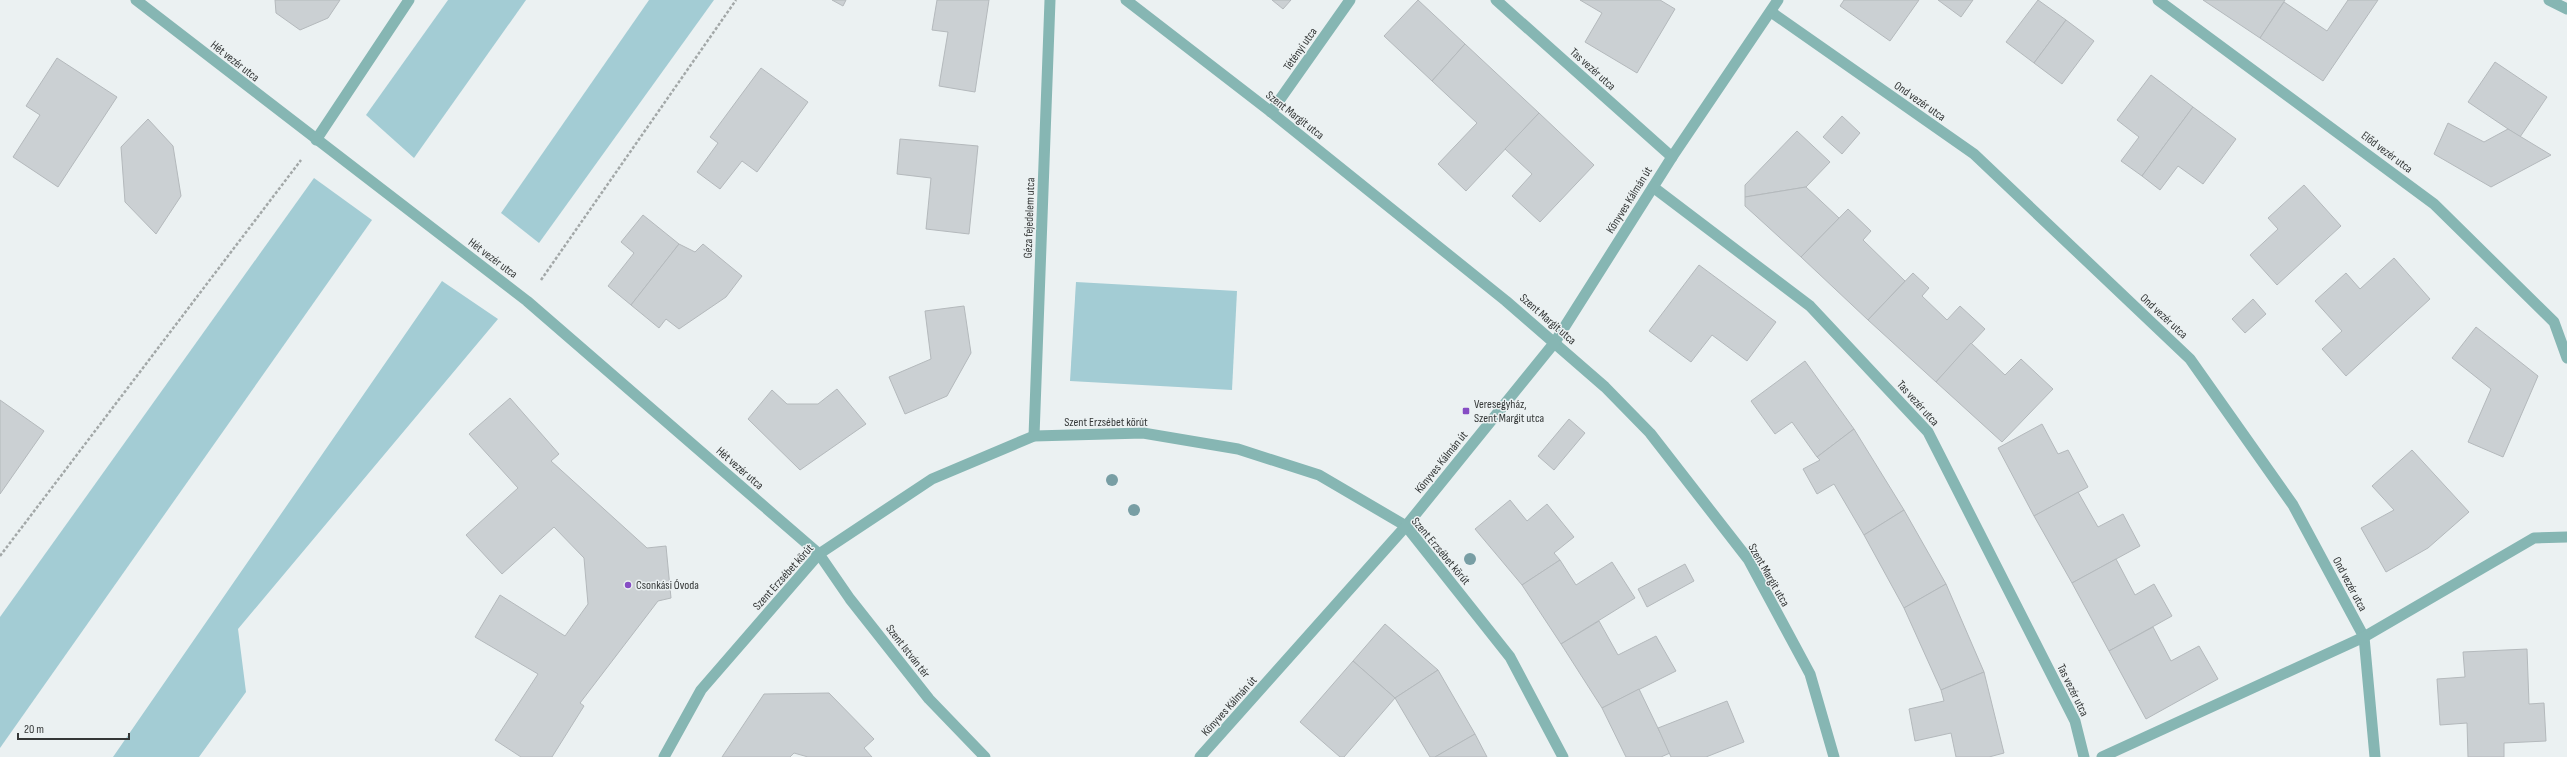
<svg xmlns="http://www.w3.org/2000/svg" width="2567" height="757" viewBox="0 0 2567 757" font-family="'Sofia Sans Condensed',sans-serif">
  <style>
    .green { fill: #a3ccd4 }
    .building { fill: #cbd0d3; stroke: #b4b9bc }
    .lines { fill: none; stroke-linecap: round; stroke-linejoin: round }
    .path { stroke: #a3a8a8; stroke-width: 2.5; stroke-dasharray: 3 2; stroke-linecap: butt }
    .minor { stroke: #86b6b3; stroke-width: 11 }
    .tree { fill: #789ea4 }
    .poi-dot { fill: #864dc4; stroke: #ebf1f2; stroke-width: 1.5 }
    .labels { text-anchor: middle; stroke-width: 3; stroke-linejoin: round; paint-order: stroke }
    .street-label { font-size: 12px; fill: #343737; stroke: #ebf1f2 }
    .poi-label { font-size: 12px; fill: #343737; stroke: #ebf1f2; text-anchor: start }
  </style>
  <rect width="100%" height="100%" fill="#ebf1f2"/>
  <g class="green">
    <polygon points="448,0 526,0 414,158 366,115"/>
    <polygon points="649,0 714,0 539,243 501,213"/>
    <polygon points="314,178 372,220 0,748 0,617"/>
    <polygon points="442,281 498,319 238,629 246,692 199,757 113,757"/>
    <polygon points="1076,282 1237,291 1232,390 1070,381"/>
  </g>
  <g class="building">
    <polygon points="275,0 340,0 328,18 300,30 276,13"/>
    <polygon points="832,0 846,0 843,6"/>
    <polygon points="937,0 989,0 975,92 939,86 948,32 932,30"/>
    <polygon points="1272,0 1291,0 1283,9"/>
    <polygon points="1418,0 1465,44 1432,81 1384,36"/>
    <polygon points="1580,0 1660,0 1675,9 1637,73 1585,42 1602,13"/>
    <polygon points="1844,0 1919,0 1890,41 1840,6"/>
    <polygon points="1938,0 1973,0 1961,17"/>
    <polygon points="2038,0 2066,20 2034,63 2006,42"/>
    <polygon points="2203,0 2285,0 2260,38"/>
    <polygon points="2348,0 2378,0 2323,81 2260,38 2284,2 2327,31"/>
    <polygon points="2066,20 2094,41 2062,84 2034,63"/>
    <polygon points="1465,44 1539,113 1466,191 1438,164 1477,123 1432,81"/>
    <polygon points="57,58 117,97 58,187 13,157 40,115 26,106"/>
    <polygon points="2495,62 2547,97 2520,137 2468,102"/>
    <polygon points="761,68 808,102 757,172 742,161 720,189 697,172 718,143 710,137"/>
    <polygon points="2151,75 2193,107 2142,176 2121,161 2139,137 2117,120"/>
    <polygon points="2193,107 2236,139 2203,184 2178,166 2160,190 2142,176"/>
    <polygon points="1539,113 1594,165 1540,222 1512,196 1532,174 1505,149"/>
    <polygon points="1842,116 1860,133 1842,154 1823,137"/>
    <polygon points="148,119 173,146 181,196 156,234 125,202 121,147"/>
    <polygon points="2448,123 2484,142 2508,129 2551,155 2491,187 2434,154"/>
    <polygon points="1797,131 1830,162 1806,187 1745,197 1745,185"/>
    <polygon points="900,139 978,146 969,234 926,229 931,178 897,174"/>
    <polygon points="2304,185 2341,226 2277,285 2250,255 2278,229 2268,218"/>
    <polygon points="1806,187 1839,218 1801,257 1745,206 1745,197"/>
    <polygon points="1848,209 1871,231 1863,240 1905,281 1868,320 1801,257"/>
    <polygon points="643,215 679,244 631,305 608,286 634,253 621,242"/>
    <polygon points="679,244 695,252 703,244 742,276 726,297 679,329 666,319 659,328 631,305"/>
    <polygon points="2394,258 2430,299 2346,376 2322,349 2342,331 2315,301 2346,273 2360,289"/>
    <polygon points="1699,265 1776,322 1747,361 1712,335 1691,362 1649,331"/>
    <polygon points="1913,273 1929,288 1922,296 1947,320 1960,306 1985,329 1936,382 1868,320"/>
    <polygon points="2253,299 2266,314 2245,333 2232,319"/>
    <polygon points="964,306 971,353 947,396 905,414 889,377 931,359 925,311"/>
    <polygon points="2476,327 2538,376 2503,457 2468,442 2491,389 2452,358"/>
    <polygon points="1971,343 2005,375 2021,359 2053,389 2002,442 1936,382"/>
    <polygon points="1805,361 1854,429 1817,457 1792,422 1775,434 1751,401"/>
    <polygon points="837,389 866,424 800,470 748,419 772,390 787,404 818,404"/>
    <polygon points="510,398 559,454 551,461 647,548 666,546 671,598 658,601 580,703 584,706 552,757 521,757 495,740 538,674 475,637 500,595 565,636 588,604 584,558 554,527 502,574 466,535 518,488 469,434"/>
    <polygon points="0,400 44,431 0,494"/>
    <polygon points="1569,419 1585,433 1554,470 1538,456"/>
    <polygon points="2042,424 2058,454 2068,450 2088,487 2034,516 1998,448"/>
    <polygon points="1854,429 1904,510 1864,535 1834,484 1817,494 1803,469 1820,460 1817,457"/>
    <polygon points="2412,450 2469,512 2428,548 2386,572 2361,528 2394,510 2372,486"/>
    <polygon points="2078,492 2098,527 2123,514 2140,546 2072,583 2034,516"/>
    <polygon points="1510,500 1527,521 1547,504 1574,537 1554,553 1560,560 1522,585 1475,529"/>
    <polygon points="1904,510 1946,584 1904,608 1864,535"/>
    <polygon points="2116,559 2135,595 2154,584 2172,616 2109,651 2072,583"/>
    <polygon points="1560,560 1576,585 1612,562 1635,598 1561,644 1522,585"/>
    <polygon points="1685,564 1694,581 1647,607 1638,589"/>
    <polygon points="1946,584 1984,672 1941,690 1904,608"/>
    <polygon points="1599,621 1618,655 1656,636 1676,671 1602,708 1561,644"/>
    <polygon points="1385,624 1438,670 1395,698 1353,661"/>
    <polygon points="2153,627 2171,661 2199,646 2218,679 2146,719 2109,651"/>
    <polygon points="2527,649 2529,704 2544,703 2546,741 2504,743 2504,757 2468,757 2467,723 2440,725 2437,679 2465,677 2463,652"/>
    <polygon points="1353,661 1395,698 1344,757 1340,757 1300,722"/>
    <polygon points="1438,670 1475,734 1435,757 1430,757 1395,698"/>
    <polygon points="1984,672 2004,753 1989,757 1956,757 1951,733 1915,741 1909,709 1944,701 1941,690"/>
    <polygon points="1639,689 1670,753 1661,757 1626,757 1602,708"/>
    <polygon points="829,693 874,739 864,748 872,757 808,757 794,753 790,757 722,757 764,694"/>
    <polygon points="1727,701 1744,742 1706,757 1671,757 1658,728"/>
    <polygon points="1475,734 1487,757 1435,757"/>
  </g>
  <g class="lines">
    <g class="path">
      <polyline points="541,280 736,0"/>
      <polyline points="0,556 301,160"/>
    </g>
    <g class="minor">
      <polyline points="136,0 527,301 819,554 850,599 929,699 985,757"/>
      <polyline points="1126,0 1271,112 1506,301 1605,387 1650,433 1748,559 1810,674 1834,757"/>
      <polyline points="1496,0 1672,157"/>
      <polyline points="2158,0 2434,204 2554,322 2567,358"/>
      <polyline points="2549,0 2567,9"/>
      <polyline points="1771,12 1974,154 2190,359 2293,505 2364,637 2375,757"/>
      <polyline points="1271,112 1350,0"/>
      <polyline points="316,140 409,0"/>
      <polyline points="1653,187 1810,306 1928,432 2075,721 2084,757"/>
      <polyline points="1034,436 1050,0"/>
      <polyline points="664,757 701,690 819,554 932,479 1034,436 1143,433 1238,449 1319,475 1406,526 1510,657 1563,757"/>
      <polyline points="1200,757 1406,526 1555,342 1672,157 1778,0"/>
      <polyline points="2102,757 2364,637 2534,538 2567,537"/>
    </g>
  </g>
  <g class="tree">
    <circle cx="1112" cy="480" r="6"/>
    <circle cx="1134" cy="510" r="6"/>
    <circle cx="1470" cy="559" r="6"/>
  </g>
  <g class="poi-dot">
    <rect x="1462" y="407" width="8" height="8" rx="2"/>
    <circle cx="628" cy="585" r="4"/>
  </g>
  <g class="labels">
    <g class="street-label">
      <text transform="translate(1300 49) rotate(-55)" y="4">Tétényi utca</text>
      <text transform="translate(235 61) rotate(38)" y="4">Hét vezér utca</text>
      <text transform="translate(1593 69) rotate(42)" y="4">Tas vezér utca</text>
      <text transform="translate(1920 101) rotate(35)" y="4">Ond vezér utca</text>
      <text transform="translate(1295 115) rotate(38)" y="4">Szent Margit utca</text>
      <text transform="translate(2387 152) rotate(37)" y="4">Előd vezér utca</text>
      <text transform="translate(1629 200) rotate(-58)" y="4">Könyves Kálmán út</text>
      <text transform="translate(1029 218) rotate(-88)" y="4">Géza fejedelem utca</text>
      <text transform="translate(493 258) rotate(37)" y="4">Hét vezér utca</text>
      <text transform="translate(2164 316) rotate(43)" y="4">Ond vezér utca</text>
      <text transform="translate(1548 319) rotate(41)" y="4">Szent Margit utca</text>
      <text transform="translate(1918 403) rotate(48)" y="4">Tas vezér utca</text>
      <text x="1106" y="426">Szent Erzsébet körút</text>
      <text transform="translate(1441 462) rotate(-51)" y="4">Könyves Kálmán út</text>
      <text transform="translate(740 468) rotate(41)" y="4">Hét vezér utca</text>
      <text transform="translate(1441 551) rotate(50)" y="4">Szent Erzsébet körút</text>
      <text transform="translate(1769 575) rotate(60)" y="4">Szent Margit utca</text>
      <text transform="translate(783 577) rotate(-48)" y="4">Szent Erzsébet körút</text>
      <text transform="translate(2350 584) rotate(62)" y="4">Ond vezér utca</text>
      <text transform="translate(908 651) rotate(52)" y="4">Szent István tér</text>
      <text transform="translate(2073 690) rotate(64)" y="4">Tas vezér utca</text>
      <text transform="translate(1229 706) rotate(-48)" y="4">Könyves Kálmán út</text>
    </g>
    <g class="poi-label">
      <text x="1474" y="408">Veresegyház,<tspan x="1474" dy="14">Szent Margit utca</tspan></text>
      <text x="636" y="589">Csonkási Óvoda</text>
    </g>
  </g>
  <path d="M18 733v6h111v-6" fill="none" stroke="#343737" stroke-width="2"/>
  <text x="24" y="733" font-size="12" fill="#343737" stroke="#ebf1f2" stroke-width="3" paint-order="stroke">20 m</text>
</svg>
